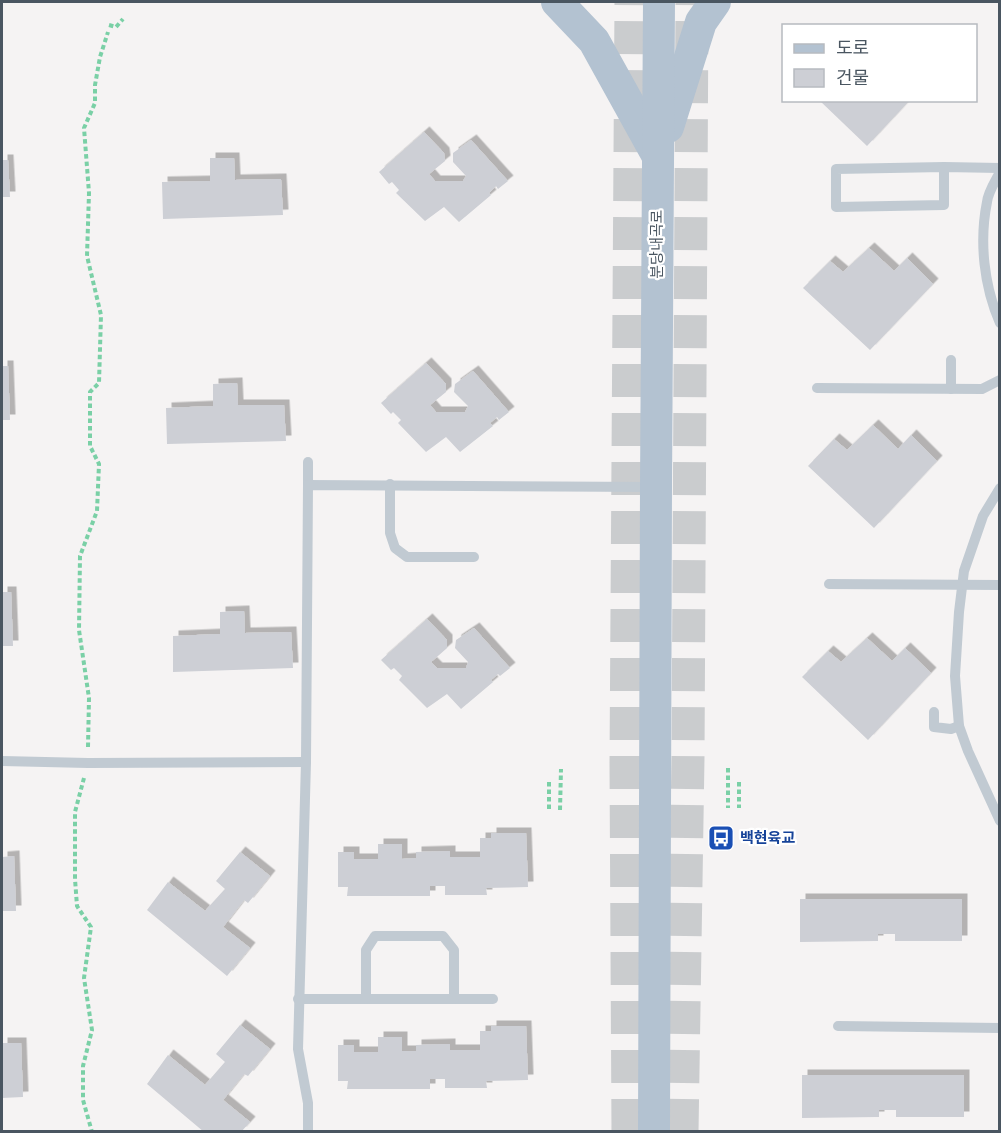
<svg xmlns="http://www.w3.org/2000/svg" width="1001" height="1133" viewBox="0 0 1001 1133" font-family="'DM Sans','Noto Sans KR',sans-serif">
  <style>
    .building { fill: #cdcfd5; filter: url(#shadow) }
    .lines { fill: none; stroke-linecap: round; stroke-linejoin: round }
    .highway-tunnel { stroke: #caccce; stroke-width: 33; stroke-dasharray: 33 16; stroke-linecap: butt }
    .path { stroke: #7ad0a6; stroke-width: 4; stroke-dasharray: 4.5 3; stroke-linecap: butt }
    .lane { stroke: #c1cad2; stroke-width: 10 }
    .primary { stroke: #b3c2d1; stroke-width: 32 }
    .labels { text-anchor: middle; stroke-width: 4.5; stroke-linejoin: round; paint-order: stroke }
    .street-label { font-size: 15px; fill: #4a5661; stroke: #fff }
    .transit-label { font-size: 15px; font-weight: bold; fill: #164399; stroke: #fff; text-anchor: start }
  </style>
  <defs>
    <filter id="shadow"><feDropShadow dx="5.5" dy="-5.5" stdDeviation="0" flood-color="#0004"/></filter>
  </defs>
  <rect width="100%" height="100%" fill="#f5f3f3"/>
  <g class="building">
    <polygon points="819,100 910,100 867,146"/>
    <polygon points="424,132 444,153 445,161 429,174 435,181 463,181 466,176 453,162 453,153 471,140 508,181 498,189 496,186 489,193 491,195 459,222 444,207 425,221 396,193 399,190 392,182 389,184 379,172"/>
    <polygon points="210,158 234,158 235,180 281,179 283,215 163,219 162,182 210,181"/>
    <polygon points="2,160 8,160 10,197 2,197"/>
    <polygon points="869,248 894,271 907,258 933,284 870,350 803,288 830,261 843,272"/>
    <polygon points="426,363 446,384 446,392 430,405 436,412 465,412 468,406 454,392 455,384 473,371 509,412 499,420 497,417 490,423 493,426 460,452 446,437 426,452 398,423 401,420 393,412 391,414 381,403"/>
    <polygon points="2,366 8,366 10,420 2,420"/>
    <polygon points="237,383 238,405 284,405 286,441 167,444 166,408 213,406 213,384"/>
    <polygon points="873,425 898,449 911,435 937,461 874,528 808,466 834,439 847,450"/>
    <polygon points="2,592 11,592 13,646 2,646"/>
    <polygon points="244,611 245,633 291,632 293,668 173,672 173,636 220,634 220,612"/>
    <polygon points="427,619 447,640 447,648 431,662 437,668 466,668 468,662 455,648 456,640 474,628 510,668 500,676 498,674 491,680 493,682 461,709 447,694 427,708 399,680 402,676 394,668 391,670 381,660"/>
    <polygon points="867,638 892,661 905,648 931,673 868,740 802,677 828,651 841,662"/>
    <polygon points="491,833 526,833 528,887 486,888 487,895 445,895 445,886 430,886 430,896 347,896 348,887 338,887 338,852 354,852 354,859 378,859 378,844 402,844 402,859 416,858 416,852 450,851 450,857 480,857 480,838 491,838"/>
    <polygon points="240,852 270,876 248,903 244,900 223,927 250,948 227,976 147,910 168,882 205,911 225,889 216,881"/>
    <polygon points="14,856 16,911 2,911 2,857"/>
    <polygon points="800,899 962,899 962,941 895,941 895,934 878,934 878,941 800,942"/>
    <polygon points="240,1025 270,1049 248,1076 244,1074 223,1100 250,1122 241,1132 204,1132 147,1084 168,1055 205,1085 225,1062 216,1054"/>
    <polygon points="491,1026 526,1026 528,1080 486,1081 487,1088 445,1088 445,1079 430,1079 430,1089 347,1089 348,1081 338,1081 338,1045 354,1045 354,1052 378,1052 378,1037 402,1037 402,1051 416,1051 416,1045 450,1044 450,1050 480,1050 480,1031 491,1031"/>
    <polygon points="2,1043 21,1043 23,1097 2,1098"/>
    <polygon points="802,1075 964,1075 964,1117 896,1117 896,1110 879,1110 879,1117 802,1118"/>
  </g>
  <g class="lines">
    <g class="highway-tunnel">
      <polyline points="628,1132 626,763 631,2"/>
      <polyline points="682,1132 688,757 692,2"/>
    </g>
    <g class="path">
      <polyline points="109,25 116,27 123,19"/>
      <polyline points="88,747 89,698 79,630 80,556 97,511 99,464 90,446 90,392 99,383 101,315 87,256 89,193 84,128 95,103 95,85 100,57 108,32"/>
      <polyline points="728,768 728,808"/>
      <polyline points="84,778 75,812 75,879 77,906 91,927 84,978 92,1030 83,1066 83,1100 92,1132"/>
      <polyline points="549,782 549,810"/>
      <polyline points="739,782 739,808"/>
      <polyline points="560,810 561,769"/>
    </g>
    <g class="lane">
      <polyline points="944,167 944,205 836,207 836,169 944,167 1000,168"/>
      <path d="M1000 172C995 182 988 192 987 202 979 242 984 286 1000 323"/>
      <polyline points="951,360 951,389"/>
      <polyline points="817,388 982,389 1000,380"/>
      <polyline points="308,462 308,485"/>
      <polyline points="390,484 390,533 395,548 407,557 474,557"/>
      <polyline points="1000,488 983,516 964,571 959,612 955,676 959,726 968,751 1000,821"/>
      <polyline points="829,584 1000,585"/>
      <polyline points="934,712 934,727 951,729 959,726"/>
      <polyline points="2,761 88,763 306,762"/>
      <polyline points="298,999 493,999"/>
      <polyline points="366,999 366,950 375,936 443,936 454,950 454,999"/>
      <polyline points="838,1026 1000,1028"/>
      <polyline points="308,1132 308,1103 298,1049 306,762 308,485 652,487"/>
    </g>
    <g class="primary">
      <polyline points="557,2 594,41 656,153"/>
      <polyline points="668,127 701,22 715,2"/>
      <polyline points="654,1132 656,487 659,2"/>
    </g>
  </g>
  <defs>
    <symbol id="bus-square" viewBox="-11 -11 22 22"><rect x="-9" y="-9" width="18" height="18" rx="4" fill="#1a4fb4" stroke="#fff"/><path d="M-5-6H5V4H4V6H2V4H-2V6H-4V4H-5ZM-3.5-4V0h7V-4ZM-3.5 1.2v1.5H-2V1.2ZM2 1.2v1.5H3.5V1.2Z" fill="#fff"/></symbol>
  </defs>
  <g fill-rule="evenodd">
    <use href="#bus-square" x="706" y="823" width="30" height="30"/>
  </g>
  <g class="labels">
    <g class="street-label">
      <text transform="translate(657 244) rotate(-90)" y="5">분당내곡로</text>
    </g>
    <g class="transit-label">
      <text x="740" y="843">백현육교</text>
    </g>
  </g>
  <rect width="1001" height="1133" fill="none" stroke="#4a5661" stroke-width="6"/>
  <rect x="782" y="24" width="195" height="78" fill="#ffffff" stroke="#b7bbc0" stroke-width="1.5"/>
  <rect x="794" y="44" width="30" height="9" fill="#b3c2d1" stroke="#b7bbc0" stroke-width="1.5"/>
  <text x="836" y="54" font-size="18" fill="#4a5661">도로</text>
  <rect x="794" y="69" width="30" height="18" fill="#cdcfd5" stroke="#b7bbc0" stroke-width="1.5"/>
  <text x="836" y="84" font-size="18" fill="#4a5661">건물</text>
</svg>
